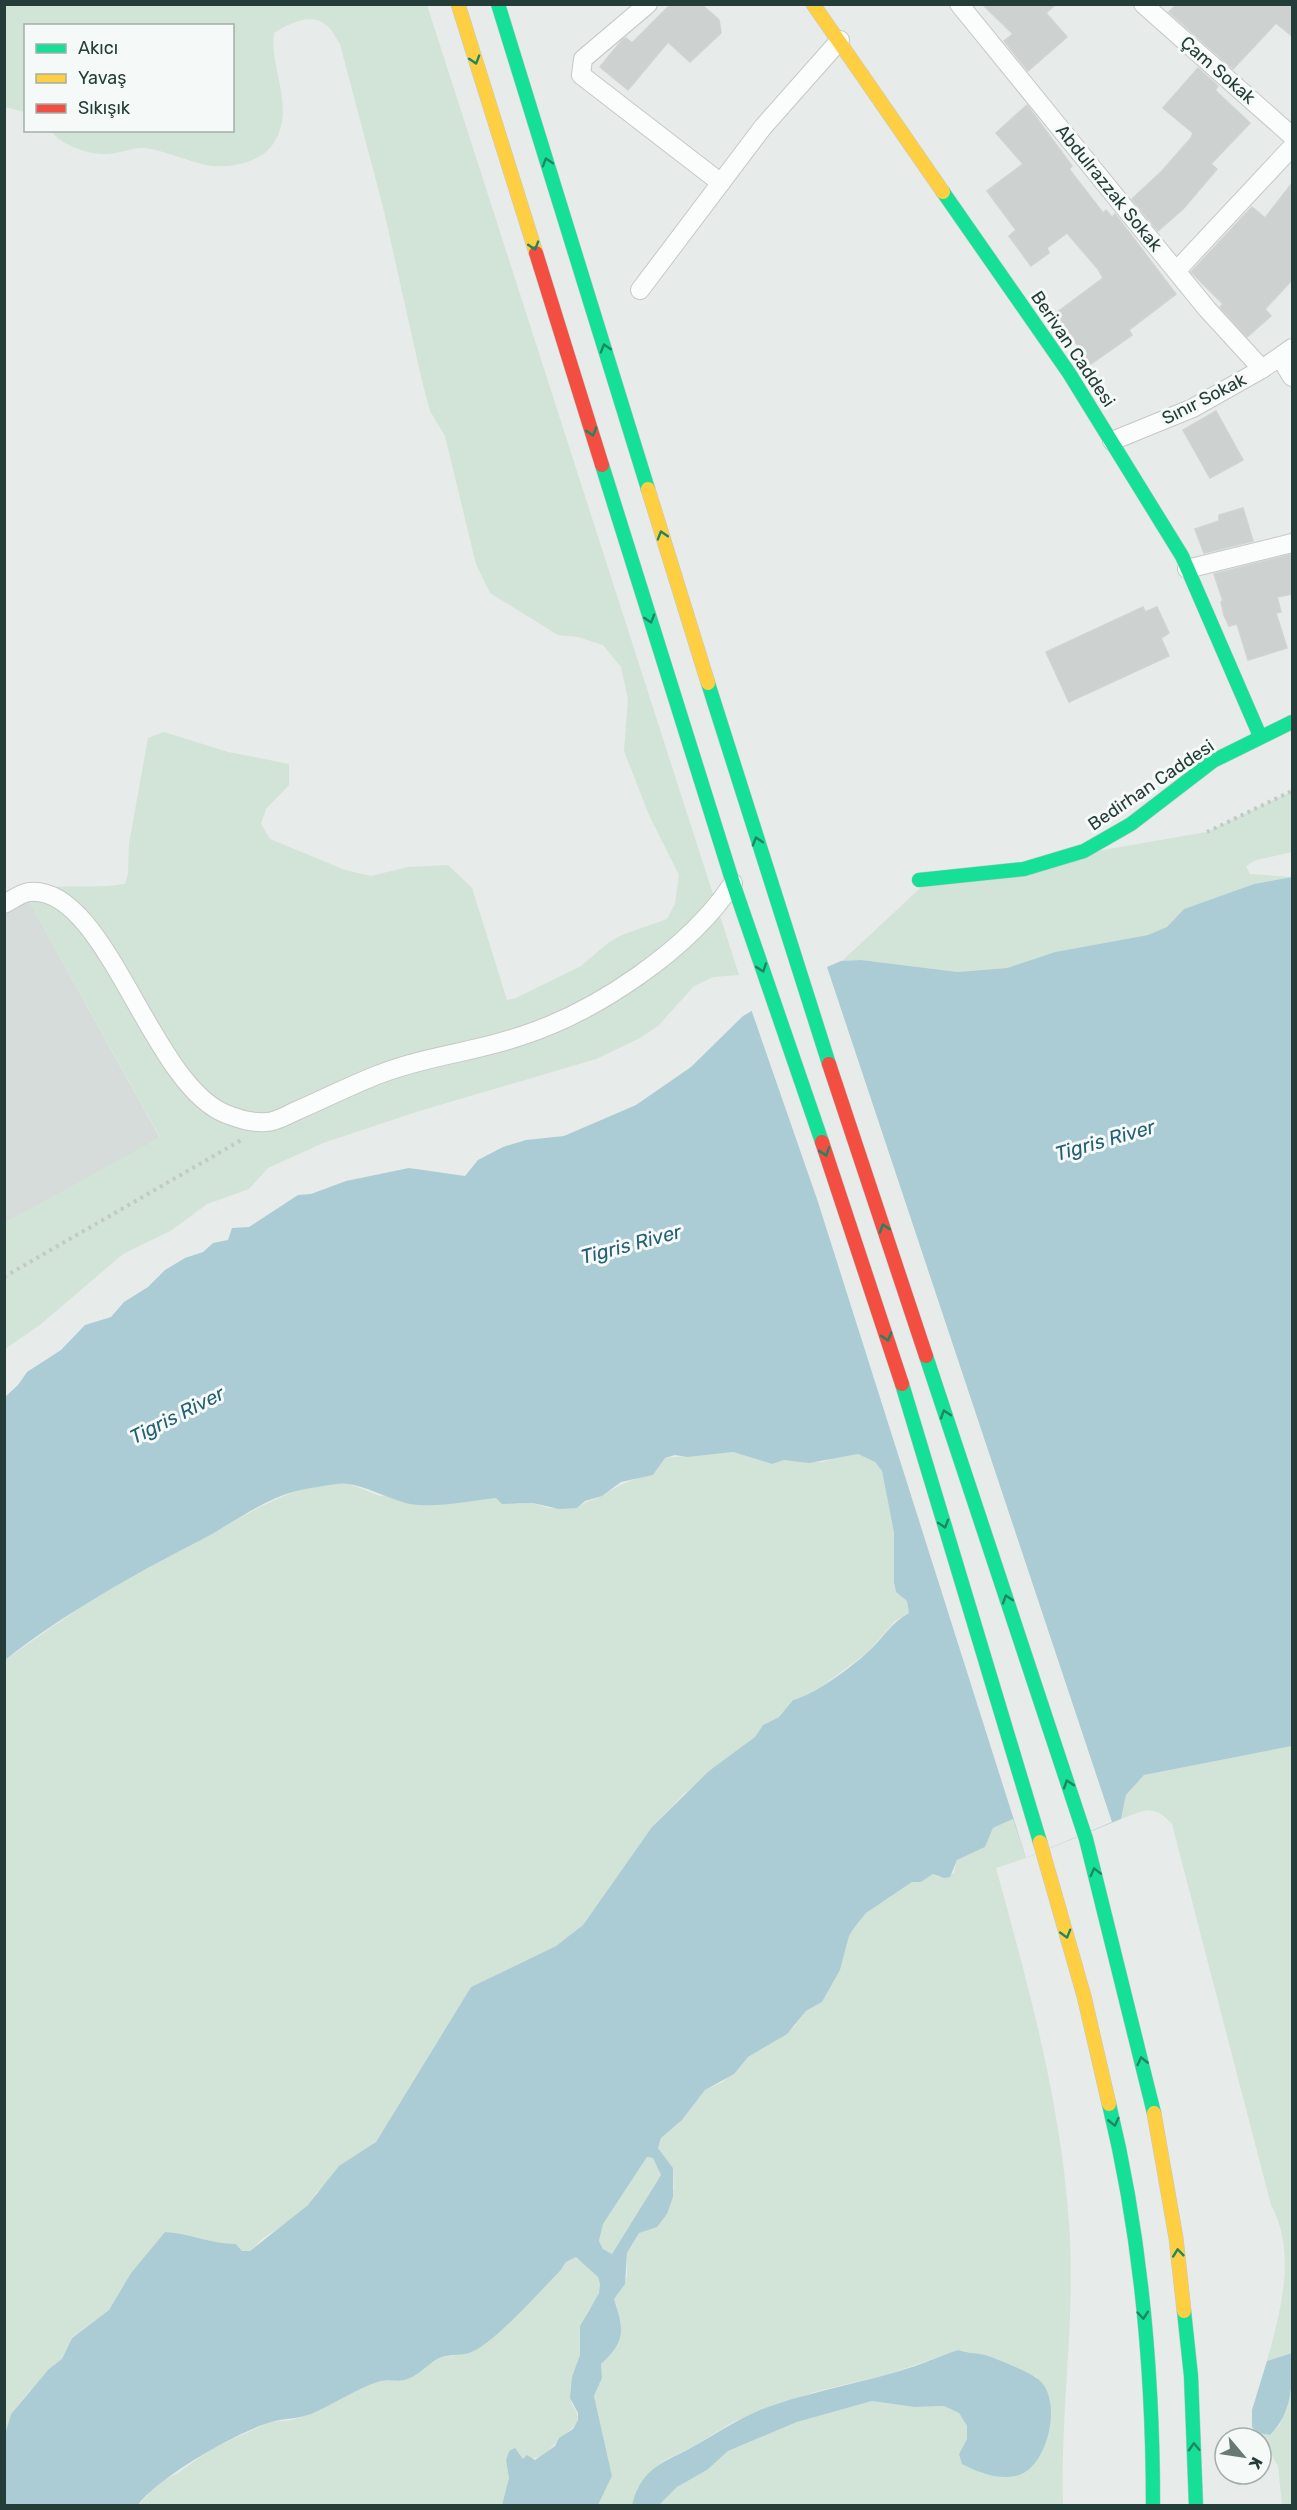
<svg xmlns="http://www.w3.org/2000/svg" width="1297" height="2510" viewBox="0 0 1297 2510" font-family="Rubik,sans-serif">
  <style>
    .built { fill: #d5dcd9 }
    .green { fill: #d2e3d7 }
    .water { fill: #acccd5; fill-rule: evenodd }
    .pier { fill: #e7ebe9 }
    .building { fill: #cdd2d0; stroke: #cfd4d2; stroke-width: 1.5 }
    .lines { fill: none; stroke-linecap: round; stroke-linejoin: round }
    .street-casing { stroke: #c4c8c6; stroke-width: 20 }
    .fast-casing { stroke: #c2c8c6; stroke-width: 15 }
    .slow-casing { stroke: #c2c8c6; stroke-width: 15 }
    .jam-casing { stroke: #c2c8c6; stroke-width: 15 }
    .path { stroke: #c2cac8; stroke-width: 4; stroke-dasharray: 3 4.5; stroke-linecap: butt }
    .street { stroke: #fbfcfc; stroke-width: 18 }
    .fast { stroke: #16e098; stroke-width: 14 }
    .slow { stroke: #ffcf43; stroke-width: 14 }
    .jam { stroke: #f24e42; stroke-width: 14 }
    .oneway { stroke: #1e8663 }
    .labels { text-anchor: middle; stroke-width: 6; stroke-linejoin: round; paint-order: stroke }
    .street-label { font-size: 18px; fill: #253d38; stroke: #f5f9f7 }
    .water-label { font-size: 20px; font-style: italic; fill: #246074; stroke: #f5f9f7 }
  </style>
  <rect width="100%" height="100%" fill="#e7ebe9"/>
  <polygon class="built" points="25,894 160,1138 5,1223 5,904"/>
  <g class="green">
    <path d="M5 5H427L739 975 713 977 694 986 658 1026 640 1038 596 1059 416 1112 323 1143 268 1168 249 1189 207 1204 172 1230 123 1254 41 1324 5 1349V1223L160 1137 25 894C59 881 90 890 125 884L128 874 129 844 148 738 164 732 228 752 289 764V785L266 809 261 824 270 839 345 870 371 876 408 867 448 865 472 888 507 1000 516 998 581 966 608 943 622 935 667 919 675 904 679 875 649 815 624 751 628 699 621 667 603 645 578 637 558 635 490 593 476 564 445 436 430 411 422 381 384 211 340 44C336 38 332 29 326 25 311 12 288 24 274 33 269 70 297 109 273 144 260 164 223 170 202 164 182 159 165 151 145 148 133 147 120 153 108 154 90 155 62 146 51 131L232 130V26H26L25 112 5 107Z"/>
    <polygon points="1292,791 1292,852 1256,860 1246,866 1250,874 1292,877 1254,884 1184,909 1168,927 1148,935 1055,952 1007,968 958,972 861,960 842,961 929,880 1207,832"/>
    <path d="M733 1452 771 1464 783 1460 823 1462 840 1455 858 1454 875 1462 882 1471 894 1533V1583L896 1592 907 1601 909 1613 895 1621 868 1652 807 1697 793 1700 779 1717 763 1725 755 1737 684 1794 652 1827 583 1925 556 1946 471 1987 376 2142 317 2192 307 2206 293 2219 263 2238 250 2251H242L236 2244C211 2244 189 2233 165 2232L131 2273 109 2310 72 2337 62 2359 26 2395 11 2414 5 2434V1660L94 1598 262 1506 295 1491 338 1483 349 1484 380 1496 390 1495 428 1505 496 1498 518 1504 533 1503 548 1508H577C586 1500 594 1501 603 1495 622 1484 631 1479 653 1475L665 1458Z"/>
    <path d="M1292 1746V2353L1267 2361C1281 2310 1297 2252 1271 2205L1172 1824C1152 1803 1146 1810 1121 1819L1126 1795 1144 1775Z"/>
    <path d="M1014 1819 1026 1858 996 1868C1028 1985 1061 2102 1069 2224 1076 2318 1060 2411 1063 2505H659L677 2487 707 2470 728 2451 797 2422 872 2401 914 2407 944 2406 959 2413 967 2426V2439L959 2454 1032 2466 1044 2447 1037 2377 987 2356 958 2350 889 2374 814 2392 733 2422 694 2446 663 2461 638 2488 632 2505H598L612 2476 594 2396 602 2378 601 2364 606 2359 617 2307 614 2299 627 2277V2253L639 2233 674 2189 673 2168 658 2148 661 2138 682 2120 705 2090 723 2082 748 2057 794 2027 806 2011 822 2002 840 1970 849 1936 854 1928 866 1913 912 1882H921L933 1874 940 1877 954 1873 957 1860 985 1847 993 1828Z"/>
    <polygon points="647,2157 653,2158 661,2175 612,2254 603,2249 599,2241 603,2224"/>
    <path d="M576 2257C583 2263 600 2274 600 2284 601 2297 589 2306 585 2317 579 2331 583 2342 581 2353 577 2370 573 2386 571 2403 585 2423 575 2424 562 2437 546 2451 546 2459 523 2459L518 2452 509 2451 506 2460 509 2478 502 2505 138 2506 158 2483 178 2473 213 2448 270 2422 292 2420 311 2414 365 2386 384 2380 397 2381 442 2357 453 2356 484 2344 560 2271 566 2262Z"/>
    <polygon points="1292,2389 1292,2505 1282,2505 1278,2466 1258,2433 1270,2435 1280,2425"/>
  </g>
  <g class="water">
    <path d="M1292 877V1746L1144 1775 1126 1795 1121 1819 1026 1858 1013 1819 993 1828 985 1847 957 1860 950 1877 944 1878 933 1874 921 1882H912L866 1913 854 1928 849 1936 840 1970 822 2002 806 2011 787 2034 748 2057 734 2074 705 2090 682 2120 661 2138 658 2148 673 2168V2197L667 2214 657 2227 639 2233 627 2253 625 2284 614 2299C624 2330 626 2341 601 2364L602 2378 594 2396 612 2476 598 2505H502L509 2478 506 2460 509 2451 515 2448 523 2459 527 2455 535 2460 555 2446 559 2438 573 2429 578 2420V2413L570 2398 572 2377 580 2355V2326L599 2293 600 2284 598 2277 576 2257 566 2262 560 2271C539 2292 499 2338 474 2351 464 2356 452 2354 442 2357 428 2362 419 2377 404 2380 396 2382 389 2379 381 2381 356 2388 335 2404 311 2414 298 2419 285 2418 271 2422 237 2432 158 2477 138 2505H5V2434L11 2414 49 2369 62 2359 72 2338 109 2310 131 2273 165 2232C189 2233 211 2244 236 2244L242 2251H250L307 2206 339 2166 376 2142 471 1987 556 1946 583 1925 652 1827 709 1771 755 1737 763 1725 779 1717 793 1700C813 1696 853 1666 868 1652 883 1638 891 1623 909 1613L907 1601 896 1592 894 1583V1533L882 1471 875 1462 858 1454 809 1463 784 1460 772 1464 733 1452 687 1457 675 1455 665 1458 653 1475 621 1482 602 1496 585 1501 577 1508 559 1509 533 1503 502 1504 496 1498C469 1501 437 1508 410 1504 390 1500 356 1480 336 1484 323 1486 309 1488 296 1491 262 1500 230 1525 199 1541 131 1576 65 1613 5 1660V1397L18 1385 27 1372 61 1350 85 1325 111 1317 124 1302 148 1287 165 1270 185 1258 203 1252 213 1243 228 1240 232 1228 249 1227 298 1195 311 1194 346 1181 409 1168 465 1176 478 1160 503 1147 526 1140 564 1136 636 1105 691 1067 743 1016 827 967 841 961 861 960 958 972 1007 968 1055 952 1148 935 1167 927 1184 909 1254 884ZM647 2157 653 2158 661 2175 612 2254 603 2249 599 2241 603 2224Z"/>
    <path d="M958 2350C967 2353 976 2353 985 2355 993 2357 1028 2372 1035 2377 1065 2394 1049 2466 1019 2475 1000 2481 980 2473 962 2464L959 2454 967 2439V2426L959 2413 944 2406 914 2407 872 2401 797 2422 728 2451 707 2470 677 2487 659 2505H632C642 2466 664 2463 696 2445 717 2433 737 2420 760 2410 802 2394 846 2386 889 2374 913 2368 935 2358 958 2350Z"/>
    <path d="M1292 2353C1293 2383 1292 2413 1270 2435L1258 2433 1252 2427V2410L1267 2361Z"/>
  </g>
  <polygon class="pier" points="826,964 1112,1822 1026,1858 818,1202 751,1009"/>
  <g class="building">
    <polygon points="671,4 701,4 719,20 721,33 690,62 668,42 628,90 600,67 622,40 626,38 632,43"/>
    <polygon points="982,4 1056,4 1046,13 1067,37 1028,71 1004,41 1013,34"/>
    <polygon points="1177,4 1293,4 1293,37 1276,23 1233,69 1169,12"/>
    <polygon points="1198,68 1218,86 1215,90 1219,94 1250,123 1211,164 1217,169 1183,209 1158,231 1132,199 1162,171 1191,138 1193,133 1163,108"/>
    <polygon points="1027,105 1072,166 1069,169 1103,213 1106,210 1112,217 1115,214 1176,294 1129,330 1132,335 1091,364 1055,314 1103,278 1098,269 1067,233 1047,248 1049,253 1031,266 1009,236 1016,230 987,191 1023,164 996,133"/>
    <polygon points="1293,182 1293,279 1265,309 1271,316 1247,337 1220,307 1223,304 1191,272 1252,207 1265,218"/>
    <polygon points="1216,411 1243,460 1210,478 1183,430"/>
    <polygon points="1243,508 1253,541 1204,553 1195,529 1219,521 1219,515"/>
    <polygon points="1293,554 1293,594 1277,597 1281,612 1276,613 1287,648 1248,660 1237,624 1229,626 1224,615 1221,602 1223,601 1214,574"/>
    <polygon points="1143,607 1145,612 1157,607 1169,633 1161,638 1169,656 1069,702 1046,652"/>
  </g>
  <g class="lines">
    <defs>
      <g id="street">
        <polyline points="648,4 583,59 581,75 721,183"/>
        <polyline points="959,4 1207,309 1262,369"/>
        <polyline points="1143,4 1292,136"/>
        <polyline points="1177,270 1292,147"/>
        <polyline points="640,290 763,127 840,40"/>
        <polyline points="1280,357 1292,377"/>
        <polyline points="1112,441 1193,408 1262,369 1292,348"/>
        <polyline points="1187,569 1292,543"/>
        <path d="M4 904C12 900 21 893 29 892 106 884 150 1084 226 1114 239 1119 251 1123 266 1122 276 1122 287 1115 296 1111 324 1099 351 1085 380 1074 426 1056 475 1052 521 1036 596 1012 690 949 733 883"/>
      </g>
      <g id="fast">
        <polyline points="498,4 648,489"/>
        <polyline points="943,192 1069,373 1182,556 1260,736"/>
        <polyline points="602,465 733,883 822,1142"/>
        <polyline points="708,683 829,1064"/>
        <polyline points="919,880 1024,869 1084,851 1131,824 1213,761 1292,722"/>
        <polyline points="926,1356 1086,1839 1154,2113"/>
        <polyline points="902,1384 1040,1842"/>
        <path d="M1109 2104C1141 2235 1153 2371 1153 2506"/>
        <polyline points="1184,2311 1191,2376 1196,2506"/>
      </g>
      <g id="slow">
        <polyline points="458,4 536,253"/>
        <polyline points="813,4 943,192"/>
        <polyline points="648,489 708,683"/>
        <polyline points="1040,1842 1084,1996 1109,2104"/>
        <polyline points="1154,2113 1176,2238 1184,2311"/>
      </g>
      <g id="jam">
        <polyline points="536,253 602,465"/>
        <polyline points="829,1064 926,1356"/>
        <polyline points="822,1142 902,1384"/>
      </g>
    </defs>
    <use href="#street" class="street-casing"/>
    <use href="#fast" class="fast-casing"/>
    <use href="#slow" class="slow-casing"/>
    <use href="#jam" class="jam-casing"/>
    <g class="path">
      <polyline points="1207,832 1292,791"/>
      <polyline points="4,1277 243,1139"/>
    </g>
    <use href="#street" class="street"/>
    <use href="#fast" class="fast"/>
    <use href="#slow" class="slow"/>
    <use href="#jam" class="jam"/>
  </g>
  <defs><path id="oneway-chevron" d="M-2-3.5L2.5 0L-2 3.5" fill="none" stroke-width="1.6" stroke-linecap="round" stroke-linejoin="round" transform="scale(1.5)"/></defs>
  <g class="oneway">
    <use href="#oneway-chevron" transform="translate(475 60) rotate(73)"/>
    <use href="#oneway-chevron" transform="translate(547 162) rotate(-107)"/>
    <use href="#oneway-chevron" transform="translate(534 246) rotate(73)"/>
    <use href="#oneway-chevron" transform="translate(605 348) rotate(-107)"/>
    <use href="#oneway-chevron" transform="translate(592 432) rotate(73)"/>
    <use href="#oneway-chevron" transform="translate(662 535) rotate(-107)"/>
    <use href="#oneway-chevron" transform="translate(650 619) rotate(73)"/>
    <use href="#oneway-chevron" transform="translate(757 841) rotate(-107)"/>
    <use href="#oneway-chevron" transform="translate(762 968) rotate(71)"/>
    <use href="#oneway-chevron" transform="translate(825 1152) rotate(71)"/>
    <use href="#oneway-chevron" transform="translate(884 1228) rotate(-108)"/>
    <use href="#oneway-chevron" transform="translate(887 1337) rotate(73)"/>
    <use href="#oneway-chevron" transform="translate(945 1414) rotate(-108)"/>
    <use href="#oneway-chevron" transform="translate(944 1524) rotate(73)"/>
    <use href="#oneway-chevron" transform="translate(1007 1599) rotate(-108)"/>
    <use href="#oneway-chevron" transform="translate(1068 1784) rotate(-108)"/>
    <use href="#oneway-chevron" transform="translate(1095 1872) rotate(-104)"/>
    <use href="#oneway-chevron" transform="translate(1066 1934) rotate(74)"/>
    <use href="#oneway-chevron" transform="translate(1142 2061) rotate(-103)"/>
    <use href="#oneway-chevron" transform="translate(1114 2122) rotate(77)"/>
    <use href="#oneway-chevron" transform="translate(1178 2253) rotate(-96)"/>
    <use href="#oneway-chevron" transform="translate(1143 2315) rotate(85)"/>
    <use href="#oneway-chevron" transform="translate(1194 2447) rotate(-92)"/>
  </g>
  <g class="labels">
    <g class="street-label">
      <text transform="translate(1218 70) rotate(41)" y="6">Çam Sokak</text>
      <text transform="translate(1109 188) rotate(51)" y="6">Abdulrazzak Sokak</text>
      <text transform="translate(1073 349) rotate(56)" y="6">Berivan Caddesi</text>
      <text transform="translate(1204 399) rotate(-27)" y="6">Sınır Sokak</text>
      <text transform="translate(1151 785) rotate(-34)" y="6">Bedirhan Caddesi</text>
    </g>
    <g class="water-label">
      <text transform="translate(1105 1140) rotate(-16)" y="7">Tigris River</text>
      <text transform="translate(631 1244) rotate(-15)" y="7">Tigris River</text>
      <text transform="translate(177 1415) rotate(-27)" y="7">Tigris River</text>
    </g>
  </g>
  <rect width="1297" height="2510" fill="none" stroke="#253d38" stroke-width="12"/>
  <rect x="24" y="24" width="210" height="108" fill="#f5f9f7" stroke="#a2aeab" stroke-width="1.5"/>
  <rect x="36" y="44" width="30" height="9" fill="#16e098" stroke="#a2aeab" stroke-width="1.5"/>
  <text x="78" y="54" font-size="18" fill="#253d38">Akıcı</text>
  <rect x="36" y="74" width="30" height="9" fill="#ffcf43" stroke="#a2aeab" stroke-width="1.5"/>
  <text x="78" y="84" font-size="18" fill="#253d38">Yavaş</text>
  <rect x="36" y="104" width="30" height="9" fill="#f24e42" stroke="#a2aeab" stroke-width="1.5"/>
  <text x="78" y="114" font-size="18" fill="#253d38">Sıkışık</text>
  <g transform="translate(1243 2456) rotate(119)"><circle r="28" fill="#f5f9f7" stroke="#a2aeab" stroke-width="1.5"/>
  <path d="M0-4.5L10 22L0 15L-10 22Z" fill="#697a76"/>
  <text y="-9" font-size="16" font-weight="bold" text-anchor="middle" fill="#253d38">K</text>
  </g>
</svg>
